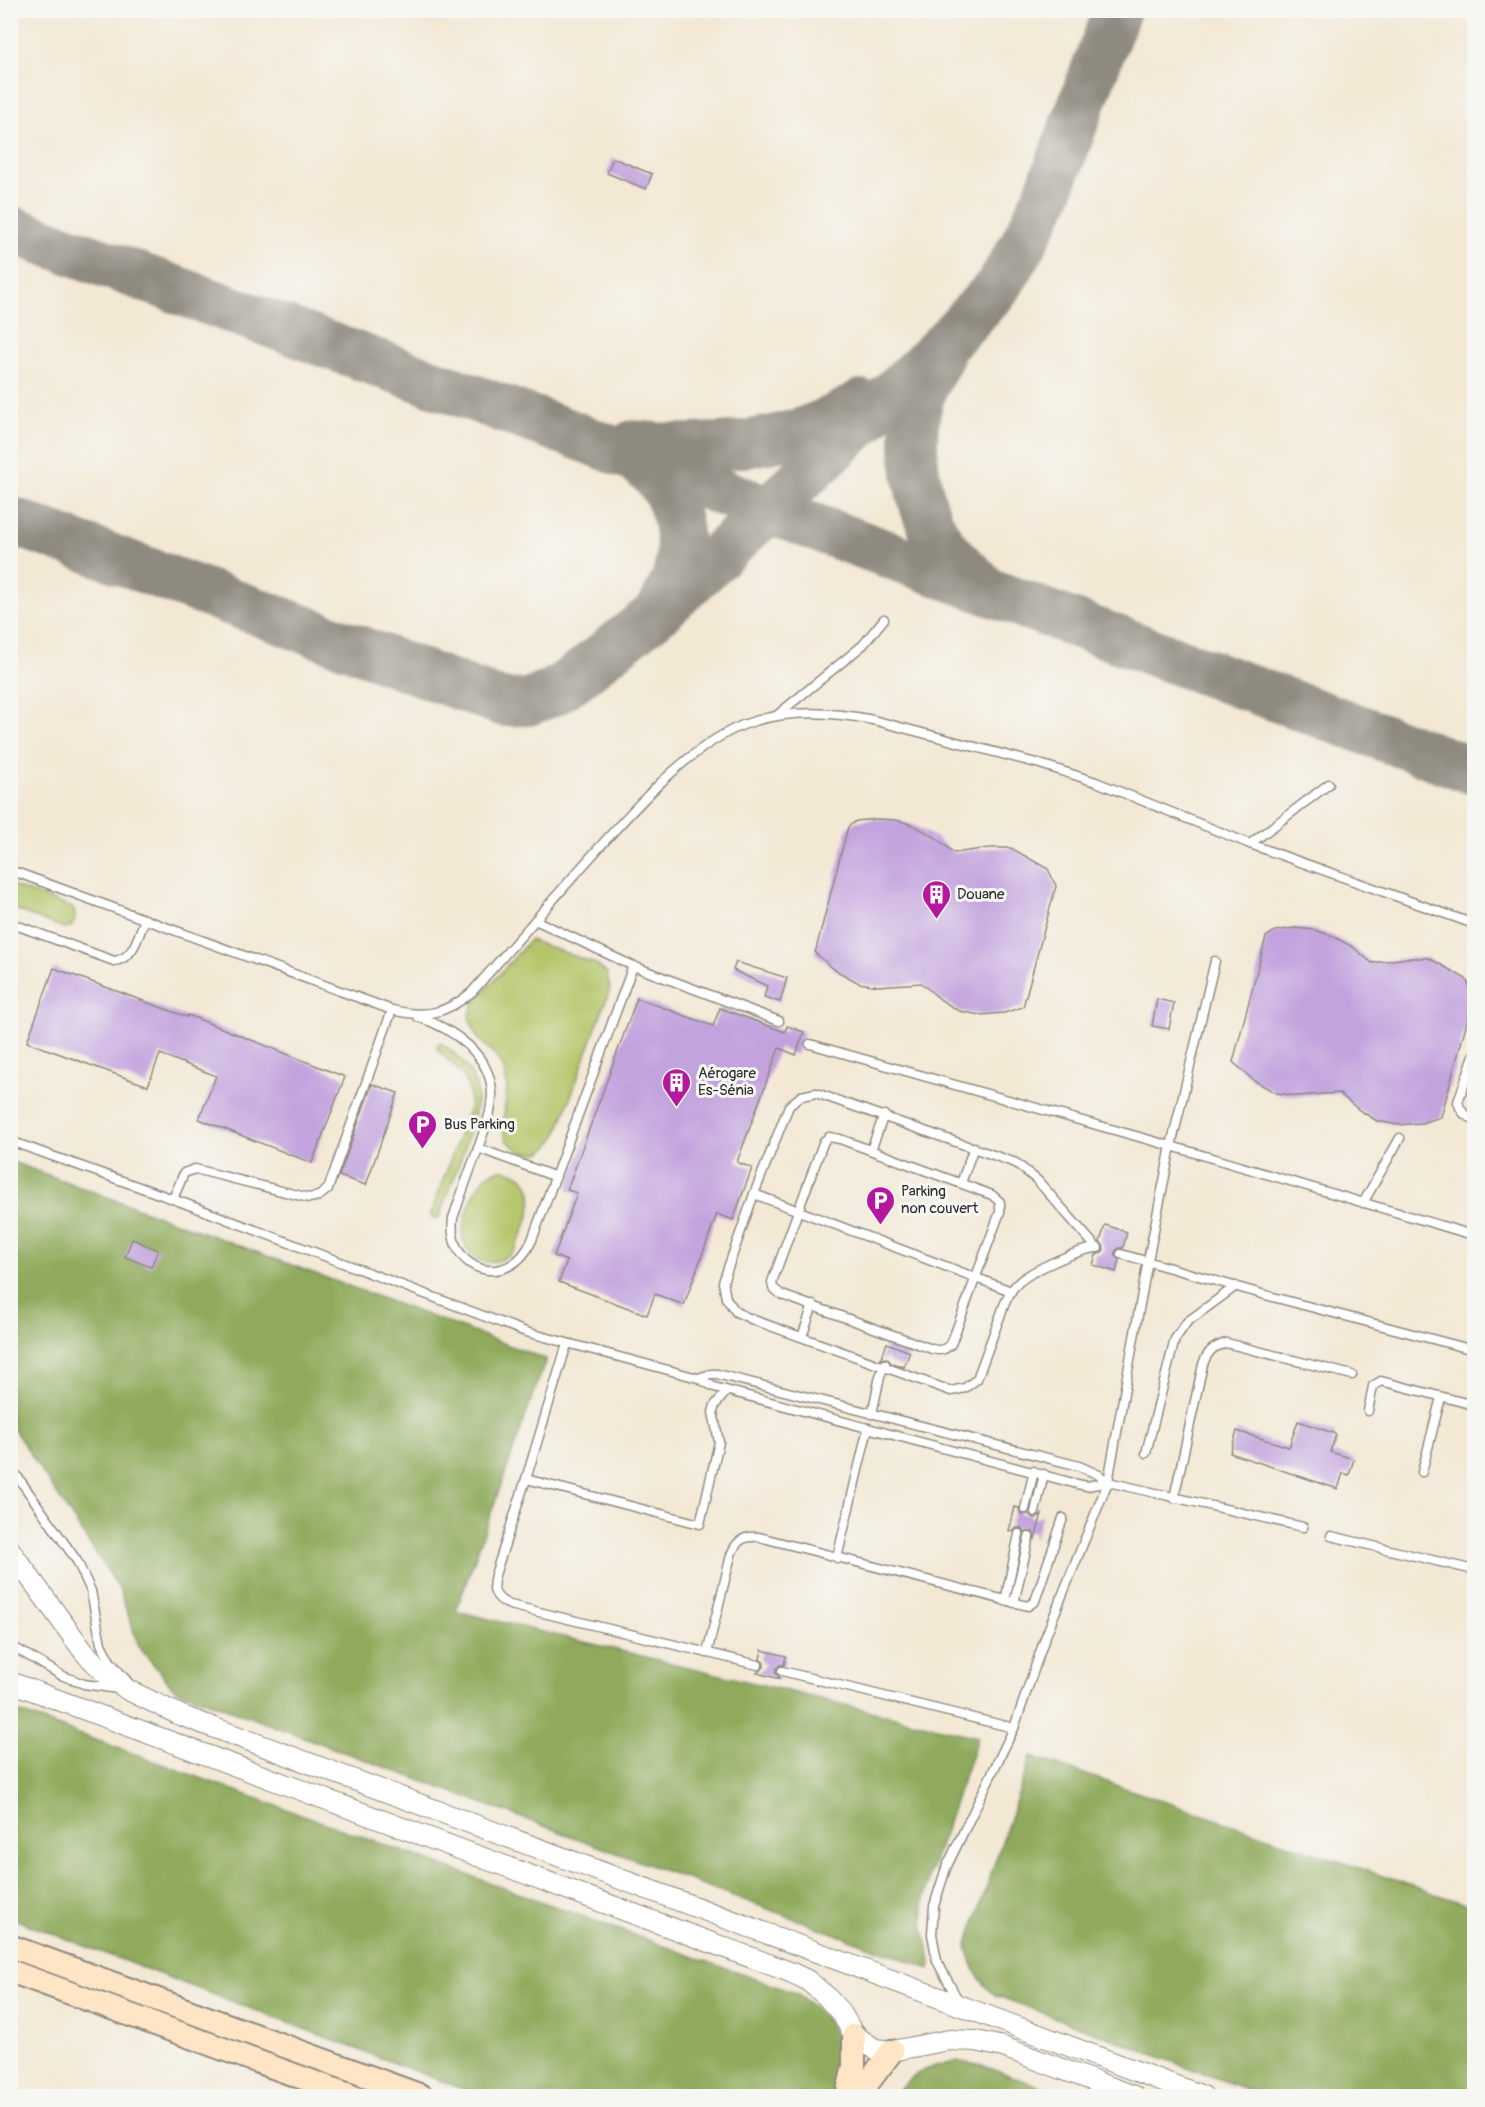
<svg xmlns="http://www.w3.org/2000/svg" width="1485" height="2107" viewBox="0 0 1485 2107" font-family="Pangolin,sans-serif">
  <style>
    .green { fill: #b4c568; stroke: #70784a; stroke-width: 1.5 }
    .forest { fill: #8faa5c; stroke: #5d6a44; stroke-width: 1.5 }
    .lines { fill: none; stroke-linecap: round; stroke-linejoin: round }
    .taxiway { stroke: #8f8a80; stroke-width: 48 }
    .building { fill: #c2a3de }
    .service-casing { stroke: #8f8a80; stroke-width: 11 }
    .tertiary-casing { stroke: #8f8a80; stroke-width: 22 }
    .secondary-casing { stroke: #8f8a80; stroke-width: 26 }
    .service { stroke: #fff; stroke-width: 8 }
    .tertiary { stroke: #fff; stroke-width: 20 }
    .secondary { stroke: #fde5c5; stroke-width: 22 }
    .labels { text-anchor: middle; stroke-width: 6; stroke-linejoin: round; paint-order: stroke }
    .poi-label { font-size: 15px; fill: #2b2b2b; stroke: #f6f6f2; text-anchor: start }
  </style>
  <rect width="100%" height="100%" fill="#f6f6f2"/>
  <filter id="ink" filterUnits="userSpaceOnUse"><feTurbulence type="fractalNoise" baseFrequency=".0167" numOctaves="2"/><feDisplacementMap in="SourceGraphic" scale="12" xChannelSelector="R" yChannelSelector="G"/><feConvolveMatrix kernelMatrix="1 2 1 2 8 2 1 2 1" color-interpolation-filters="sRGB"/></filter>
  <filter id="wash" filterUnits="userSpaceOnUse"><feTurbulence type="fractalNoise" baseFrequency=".008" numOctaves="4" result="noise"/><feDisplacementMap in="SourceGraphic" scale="24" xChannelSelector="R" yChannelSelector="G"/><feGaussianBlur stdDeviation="1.35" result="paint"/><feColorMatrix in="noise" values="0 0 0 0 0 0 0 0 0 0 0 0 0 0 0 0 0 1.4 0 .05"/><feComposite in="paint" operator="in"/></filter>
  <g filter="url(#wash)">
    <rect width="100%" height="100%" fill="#f3e8d4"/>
    <g class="green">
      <path d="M10 885 73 908C76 916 76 920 71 927L63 928 11 908Z"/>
      <polygon points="530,940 596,964 607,974 610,989 556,1137 545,1150 538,1153 521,1152 507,1141 504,1133 503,1124 507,1089 504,1069 494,1054 477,1037 469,1017 474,1003"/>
      <path d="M441 1043C456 1053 475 1072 477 1091 480 1117 449 1188 440 1216L435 1219 431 1217V1213L469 1109C474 1078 456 1069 437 1049V1045Z"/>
      <path d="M505 1170C549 1179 528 1226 513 1252 496 1268 468 1265 463 1239 460 1225 476 1183 488 1175 493 1171 499 1170 505 1170Z"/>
    </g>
    <g class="forest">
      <polygon points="10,1161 546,1359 456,1611 978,1737 931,1870 924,1899 923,1925 931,1961 930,1969 174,1689 139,1647 119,1588 11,1425"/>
      <path d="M10 1709 797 1994C819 2009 836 2027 841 2054 844 2067 839 2084 836 2096H481L11 1918Z"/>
      <path d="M1031 1756 1474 1907V2096H1264L995 1995C977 1979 972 1968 967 1945Z"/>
      <path d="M955 2061 984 2066 1066 2096H893C911 2073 927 2067 955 2061Z"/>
    </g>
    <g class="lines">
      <g class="taxiway">
        <polyline points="10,229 575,435 768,510 1474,771"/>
        <path d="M940 356C935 366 929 375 925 385 906 429 913 496 937 537 949 556 965 570 981 584"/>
        <path d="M633 444C710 452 794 447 861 403"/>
        <path d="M637 460C648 469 659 478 666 491 680 516 684 552 675 579 671 589 665 599 661 609"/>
        <polyline points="10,520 504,703 528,702 554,692 575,678 661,610 939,350 998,287 1022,247 1047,196 1117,10"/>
      </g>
    </g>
    <g id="blocks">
      <g class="building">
        <polygon points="613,158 652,174 646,189 607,173"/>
        <polygon points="877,819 896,820 913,825 935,837 954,853 989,848 1011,848 1048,869 1056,886 1023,1007 1004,1013 980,1015 959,1011 941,1000 921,983 879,986 859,983 835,970 815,953 848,827 856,821"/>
        <polygon points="1295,928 1314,930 1331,935 1353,947 1372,963 1407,958 1429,958 1466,979 1474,996 1441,1117 1421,1123 1398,1125 1377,1121 1359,1110 1339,1093 1297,1096 1276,1093 1253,1080 1233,1062 1266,937 1275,931"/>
        <polygon points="736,962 787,978 780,1002 764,997 767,986 733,970"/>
        <polygon points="54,968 187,1017 188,1015 345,1077 312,1163 199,1119 216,1076 160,1054 148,1086 27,1042"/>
        <polygon points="637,998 713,1026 720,1008 785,1032 787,1026 804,1032 796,1055 779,1048 737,1162 752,1168 733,1220 717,1214 684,1305 655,1294 647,1315 559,1282 567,1261 554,1256 577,1193 567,1190"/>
        <polygon points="1157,999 1174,1003 1169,1029 1152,1026"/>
        <polygon points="372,1084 398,1093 366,1185 339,1176"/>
        <polygon points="1105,1225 1127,1232 1123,1248 1119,1248 1115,1252 1115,1256 1119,1260 1116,1272 1093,1265 1096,1255 1101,1253 1104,1250 1103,1245 1100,1242"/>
        <polygon points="132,1239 158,1250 151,1267 125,1257"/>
        <polygon points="887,1343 910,1352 904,1367 891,1363 887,1358 881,1359"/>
        <polygon points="1298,1421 1336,1434 1330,1452 1354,1459 1349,1475 1343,1473 1338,1489 1230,1453 1237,1431 1289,1447"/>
        <polygon points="1015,1507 1019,1508 1021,1514 1029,1514 1033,1518 1037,1518 1042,1514 1035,1539 1033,1532 1025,1532 1021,1528 1016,1528 1013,1532 1009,1531"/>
        <polygon points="762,1650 786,1656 784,1665 780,1665 776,1669 776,1673 780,1679 757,1673 764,1667 764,1663 760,1659"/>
      </g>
    </g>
  </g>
  <g filter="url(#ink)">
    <use href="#blocks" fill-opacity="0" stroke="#8f8a80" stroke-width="1.5"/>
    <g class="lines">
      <defs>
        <g id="service">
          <polyline points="776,716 863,645 884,619"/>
          <polyline points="1250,844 1329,784"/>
          <path d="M10 870 392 1010C425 1018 446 1014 472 992 508 951 544 910 580 869 623 821 683 749 743 725 785 709 830 711 873 720L1040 764 1096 782 1250 844 1474 924"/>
          <polyline points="535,920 633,966 779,1021"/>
          <path d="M10 923 114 961C134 959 138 936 145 919"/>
          <path d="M418 1017C452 1028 492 1055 492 1095 492 1114 483 1132 478 1149 469 1172 461 1195 453 1218 446 1273 510 1291 532 1240L633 966"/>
          <polyline points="810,1044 1171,1146 1456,1230 1466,1233 1474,1231"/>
          <path d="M1474 1055 1458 1102C1461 1112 1465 1116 1474 1119"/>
          <path d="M829 1137 840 1139 992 1195 1000 1202V1212L951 1344C945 1350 940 1351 932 1349L782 1295 773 1288 772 1282 822 1146 824 1141Z"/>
          <polyline points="10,1141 173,1199 526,1332 698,1378 714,1387 1077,1484 1087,1486 1108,1482"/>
          <polyline points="478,1148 556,1177"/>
          <polyline points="871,1150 884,1115"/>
          <polyline points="961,1183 974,1147"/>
          <polyline points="754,1194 1011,1291"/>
          <polyline points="173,1199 184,1173 195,1169 309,1198 319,1196 328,1189 392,1010"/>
          <polyline points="1363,1203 1400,1138"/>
          <path d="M1096 1247 1037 1180 1016 1163 816 1093 801 1096 789 1106 754 1194 723 1282 726 1298 736 1312 751 1319 951 1391 965 1388 977 1379 1005 1303C1009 1295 1011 1289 1018 1283 1030 1271 1081 1248 1098 1248"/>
          <polyline points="1121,1254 1269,1296 1474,1350"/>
          <polyline points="802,1337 813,1305"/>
          <path d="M567 1344 526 1479 495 1575C491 1590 495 1599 510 1605L758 1665"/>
          <polyline points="698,1378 711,1374 717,1374 1079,1466 1099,1475 1108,1482 1303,1527"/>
          <polyline points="1368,1411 1373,1386 1381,1381 1474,1405"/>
          <polyline points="872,1414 880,1376 885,1364"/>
          <polyline points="1146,1453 1175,1339 1187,1322 1236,1286"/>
          <polyline points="10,1466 77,1561 91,1591 101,1644 110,1661 128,1682"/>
          <polyline points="1422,1472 1441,1397"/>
          <polyline points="526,1479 700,1524 719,1442 713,1412 715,1405 727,1391"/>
          <path d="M1174 1498 1203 1364C1208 1351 1213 1347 1226 1343L1352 1375"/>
          <polyline points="1025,1509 1034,1471"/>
          <polyline points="1035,1512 1044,1474"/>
          <polyline points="1331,1536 1474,1570"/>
          <polyline points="837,1558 868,1428"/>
          <polyline points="1005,1601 1019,1534"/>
          <polyline points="1014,1603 1029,1537"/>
          <polyline points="10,1645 61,1675 84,1684 118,1689"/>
          <path d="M707 1653 731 1555C736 1541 744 1535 759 1537L1028 1606 1035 1601 1063 1518"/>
          <polyline points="782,1671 1014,1728"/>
          <polyline points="958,2000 937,1961 932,1934 934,1906 946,1868 1014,1728 1045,1638 1108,1482 1148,1260 1171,1146 1215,961"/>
        </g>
        <g id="tertiary">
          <polyline points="10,1550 84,1652 109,1677 128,1690 180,1715 1203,2096"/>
          <polyline points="10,1682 790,1972 807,1980 826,1996 842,2014 854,2035 875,2049 892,2051 949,2040 976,2041 1003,2047 1134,2096"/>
        </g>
        <g id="secondary">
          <polyline points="10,1946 422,2096"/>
          <polyline points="10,1971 352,2096"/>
          <polyline points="847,2096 854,2066 854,2035"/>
          <polyline points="861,2096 870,2080 892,2051"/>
        </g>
      </defs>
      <use href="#service" class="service-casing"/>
      <use href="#tertiary" class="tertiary-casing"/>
      <use href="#secondary" class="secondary-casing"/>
      <use href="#service" class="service"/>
      <use href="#tertiary" class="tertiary"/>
      <use href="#secondary" class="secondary"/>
    </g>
  </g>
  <defs>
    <symbol id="building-pin" viewBox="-11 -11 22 30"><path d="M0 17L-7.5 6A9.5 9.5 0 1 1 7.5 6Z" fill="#b5179e" stroke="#f6f6f2"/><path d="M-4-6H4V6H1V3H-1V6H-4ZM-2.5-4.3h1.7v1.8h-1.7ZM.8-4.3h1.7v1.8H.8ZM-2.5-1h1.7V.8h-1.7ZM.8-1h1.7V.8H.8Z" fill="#fff"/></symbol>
    <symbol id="parking-pin" viewBox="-11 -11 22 30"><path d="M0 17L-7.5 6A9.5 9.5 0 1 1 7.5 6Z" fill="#b5179e" stroke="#f6f6f2"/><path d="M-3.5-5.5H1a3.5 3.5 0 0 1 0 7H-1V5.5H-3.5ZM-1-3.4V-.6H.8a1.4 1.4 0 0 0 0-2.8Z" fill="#fff"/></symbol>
  </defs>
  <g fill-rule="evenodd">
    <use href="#building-pin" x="920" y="878" width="33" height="45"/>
    <use href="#building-pin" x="660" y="1066" width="33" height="45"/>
    <use href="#parking-pin" x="406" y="1108" width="33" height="45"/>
    <use href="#parking-pin" x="864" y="1184" width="33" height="45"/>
  </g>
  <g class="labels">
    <g class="poi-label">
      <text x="957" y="899">Douane</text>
      <text x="698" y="1078">Aérogare<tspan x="698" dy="17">Es-Sénia</tspan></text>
      <text x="444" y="1129">Bus Parking</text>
      <text x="901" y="1196">Parking<tspan x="901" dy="17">non couvert</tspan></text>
    </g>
  </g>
  <rect width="1485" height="2107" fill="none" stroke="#f6f6f2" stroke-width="36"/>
</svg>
